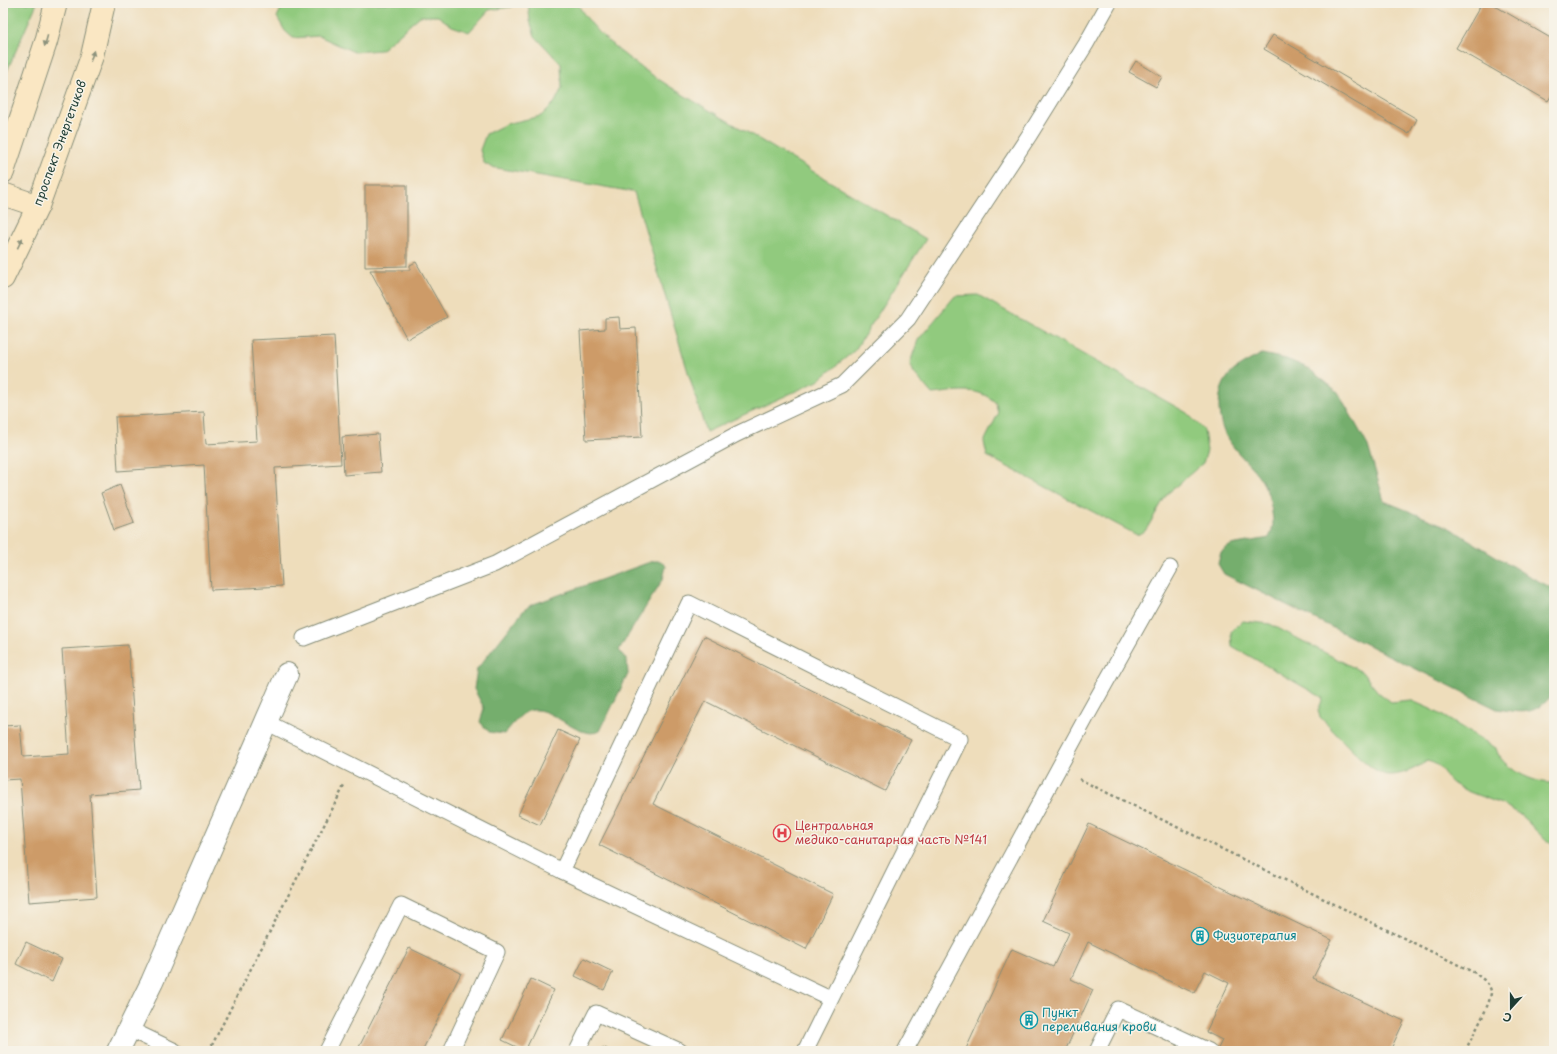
<svg xmlns="http://www.w3.org/2000/svg" width="1557" height="1054" viewBox="0 0 1557 1054" font-family="'Playpen Sans',sans-serif">
  <style>
    .green { fill: #91ca7e; stroke: #588459 }
    .forest { fill: #74ae6d; stroke: #4a7650 }
    .building { fill: #cd9b68 }
    .lines { fill: none; stroke-linecap: round; stroke-linejoin: round }
    .lane-casing { stroke: #868d78; stroke-width: 17 }
    .street-casing { stroke: #868d78; stroke-width: 24 }
    .secondary-casing { stroke: #868d78; stroke-width: 24 }
    .path { stroke: #868d78; stroke-width: 2.5; stroke-dasharray: 3 3; stroke-linecap: butt }
    .lane { stroke: #fff; stroke-width: 15 }
    .street { stroke: #fff; stroke-width: 22 }
    .secondary { stroke: #fae7c3; stroke-width: 22 }
    .oneway { fill: #8c927c }
    .labels { text-anchor: middle; stroke-width: 3; stroke-linejoin: round; paint-order: stroke }
    .street-label { font-size: 12px; fill: #1f3d34; stroke: #f7f3e8 }
    .health-label { font-size: 12px; fill: #be3a42; stroke: #f7f3e8; text-anchor: start }
    .culture-label { font-size: 12px; fill: #0d838f; stroke: #f7f3e8; text-anchor: start }
  </style>
  <rect width="100%" height="100%" fill="#f7f3e8"/>
  <filter id="ink" filterUnits="userSpaceOnUse"><feTurbulence type="fractalNoise" baseFrequency=".025" numOctaves="2"/><feDisplacementMap in="SourceGraphic" scale="8" xChannelSelector="R" yChannelSelector="G"/><feConvolveMatrix kernelMatrix="1 2 1 2 8 2 1 2 1" color-interpolation-filters="sRGB"/></filter>
  <filter id="wash" filterUnits="userSpaceOnUse"><feTurbulence type="fractalNoise" baseFrequency=".012" numOctaves="4" result="noise"/><feDisplacementMap in="SourceGraphic" scale="16" xChannelSelector="R" yChannelSelector="G"/><feGaussianBlur stdDeviation="0.9" result="paint"/><feColorMatrix in="noise" values="0 0 0 0 0 0 0 0 0 0 0 0 0 0 0 0 0 1.4 0 .05"/><feComposite in="paint" operator="in"/></filter>
  <g filter="url(#wash)">
    <rect width="100%" height="100%" fill="#edb"/>
    <g class="green">
      <polygon points="8,3 37,3 3,80 3,18"/>
      <polygon points="284,3 514,3 512,7 489,10 469,32 452,26 438,16 420,16 381,50 354,52 319,36 293,38 285,31 277,17"/>
      <path d="M528 3H577C606 57 699 103 752 135 810 170 868 204 926 239L855 350 818 381 706 432 634 192 491 167 484 163 480 150 486 134 506 124 541 116 555 102 562 88 561 64 535 36 530 21Z"/>
      <path d="M978 295 1187 413 1204 430 1207 451 1203 463 1167 494 1146 530 1137 535 987 456 984 442 998 414 996 403C977 385 956 392 932 394L914 373 910 363 918 340 955 296Z"/>
      <path d="M1243 621 1270 624 1362 672 1378 692 1391 702 1410 700 1433 710 1496 748C1500 768 1535 784 1554 783V844C1537 836 1531 822 1516 812 1499 800 1472 796 1454 784 1442 775 1444 765 1427 761 1416 769 1400 776 1387 775 1370 773 1333 730 1320 717L1318 711 1323 698 1232 646 1231 631Z"/>
    </g>
    <g class="forest">
      <path d="M1262 354 1286 359 1308 368 1338 392 1368 446 1384 501 1448 527 1525 574 1554 589V693C1535 716 1524 713 1497 709L1224 574 1218 564 1221 552 1231 545 1269 538C1275 525 1273 520 1271 506 1264 471 1247 467 1229 441 1222 431 1219 418 1219 406 1220 375 1236 367 1262 354Z"/>
      <path d="M653 561H661L666 566 663 579 619 650 627 661 628 674 600 731C576 742 549 700 526 712 518 716 510 728 504 734L489 732 480 722 484 708 474 689 477 669 524 610 531 605Z"/>
    </g>
    <g id="blocks">
      <g class="building">
        <polygon points="1482,3 1490,3 1554,40 1554,91 1548,101 1456,48"/>
        <polygon points="1273,35 1417,119 1409,134 1264,49"/>
        <polygon points="1136,61 1162,77 1156,87 1129,72"/>
        <polygon points="365,185 407,185 407,266 365,267"/>
        <polygon points="416,262 447,317 407,339 370,270 410,270 410,265"/>
        <polygon points="619,317 620,329 636,328 642,437 586,440 580,331 605,329 605,318"/>
        <polygon points="334,336 341,464 275,468 282,586 211,590 204,465 118,471 115,417 204,412 206,444 257,441 251,340"/>
        <polygon points="378,434 381,472 344,475 342,437"/>
        <polygon points="120,485 134,523 114,530 101,493"/>
        <polygon points="704,636 911,740 885,791 705,701 653,804 833,894 806,949 599,845"/>
        <polygon points="128,645 139,790 90,794 97,897 29,902 20,779 3,780 3,726 20,725 23,757 69,754 62,649"/>
        <polygon points="558,730 580,740 540,825 518,815"/>
        <polygon points="1089,824 1332,940 1313,978 1404,1021 1390,1051 1217,1051 1222,1040 1206,1032 1229,983 1205,971 1194,993 1088,942 1071,979 1093,990 1065,1051 965,1051 1012,949 1053,967 1069,933 1043,921"/>
        <polygon points="26,942 62,959 52,982 16,964"/>
        <polygon points="409,948 461,973 422,1051 357,1051"/>
        <polygon points="584,958 613,972 604,990 575,976"/>
        <polygon points="531,979 554,990 525,1051 502,1040"/>
        <polygon points="603,1047 611,1051 601,1051"/>
      </g>
    </g>
  </g>
  <g filter="url(#ink)">
    <use href="#blocks" fill-opacity="0" stroke="#868d78" stroke-width="1"/>
    <g class="lines">
      <defs>
        <g id="lane">
          <polyline points="304,638 495,564 737,434 842,385 908,319 1030,134 1086,44 1109,3"/>
          <polyline points="266,722 562,871 830,998"/>
          <polyline points="562,871 689,603 960,739 805,1051"/>
          <polyline points="129,1029 175,1051"/>
          <polyline points="327,1051 401,905 497,952 451,1051"/>
          <polyline points="577,1051 596,1013 680,1051"/>
          <polyline points="905,1051 1087,716 1170,568"/>
          <polyline points="1097,1051 1118,1009 1209,1051"/>
        </g>
        <polyline id="street" points="118,1051 152,982 287,674"/>
        <g id="secondary">
          <polyline points="3,172 46,42 56,3"/>
          <polyline points="3,194 38,206"/>
          <polyline points="3,278 38,206 92,56 104,3"/>
        </g>
      </defs>
      <use href="#lane" class="lane-casing"/>
      <use href="#street" class="street-casing"/>
      <use href="#secondary" class="secondary-casing"/>
      <g class="path">
        <path d="M1079 779 1475 973C1481 978 1489 982 1491 991 1492 1002 1471 1039 1465 1051"/>
        <polyline points="209,1051 344,786"/>
      </g>
      <use href="#lane" class="lane"/>
      <use href="#street" class="street"/>
      <use href="#secondary" class="secondary"/>
    </g>
    <defs><path id="oneway-solid" d="M-6-.8H1V-3.2L6.5 0L1 3.2V.8H-6Z"/></defs>
    <g class="oneway">
      <use href="#oneway-solid" transform="translate(46 41) rotate(106)"/>
      <use href="#oneway-solid" transform="translate(92 56) rotate(-73)"/>
      <use href="#oneway-solid" transform="translate(20 243) rotate(-64)"/>
    </g>
  </g>
  <defs>
    <symbol id="hospital-ring" viewBox="-11 -11 22 22"><circle r="9.5" fill="#f7f3e8" stroke="#e0444e" stroke-width="1.5"/><path d="M-5-5h3v3.5h4V-5h3V5h-3V1.5h-4V5h-3Z" fill="#e0444e"/></symbol>
    <symbol id="building-ring" viewBox="-11 -11 22 22"><circle r="9.5" fill="#f7f3e8" stroke="#0f9aa8" stroke-width="1.5"/><path d="M-4-6H4V6H1V3H-1V6H-4ZM-2.5-4.3h1.7v1.8h-1.7ZM.8-4.3h1.7v1.8H.8ZM-2.5-1h1.7V.8h-1.7ZM.8-1h1.7V.8H.8Z" fill="#0f9aa8"/></symbol>
  </defs>
  <g fill-rule="evenodd">
    <use href="#hospital-ring" x="772" y="823" width="20" height="20"/>
    <use href="#building-ring" x="1190" y="926" width="20" height="20"/>
    <use href="#building-ring" x="1019" y="1010" width="20" height="20"/>
  </g>
  <g class="labels">
    <g class="street-label">
      <text transform="translate(60 143) rotate(-70)" y="4">проспект Энергетиков</text>
    </g>
    <g class="health-label">
      <text x="795" y="830">Центральная<tspan x="795" dy="14">медико-санитарная часть №141</tspan></text>
    </g>
    <g class="culture-label">
      <text x="1213" y="940">Физиотерапия</text>
      <text x="1042" y="1017">Пункт<tspan x="1042" dy="14">переливания крови</tspan></text>
    </g>
  </g>
  <rect width="1557" height="1054" fill="none" stroke="#f7f3e8" stroke-width="16"/>
  <g transform="translate(1511 1008) rotate(201)" stroke="#f7f3e8" stroke-width="3" paint-order="stroke">
  <path d="M0-3L7 15L0 10L-7 15Z" fill="#1f3d34"/>
  <text y="-6" font-size="11" font-weight="bold" text-anchor="middle" fill="#1f3d34">С</text>
  </g>
</svg>
